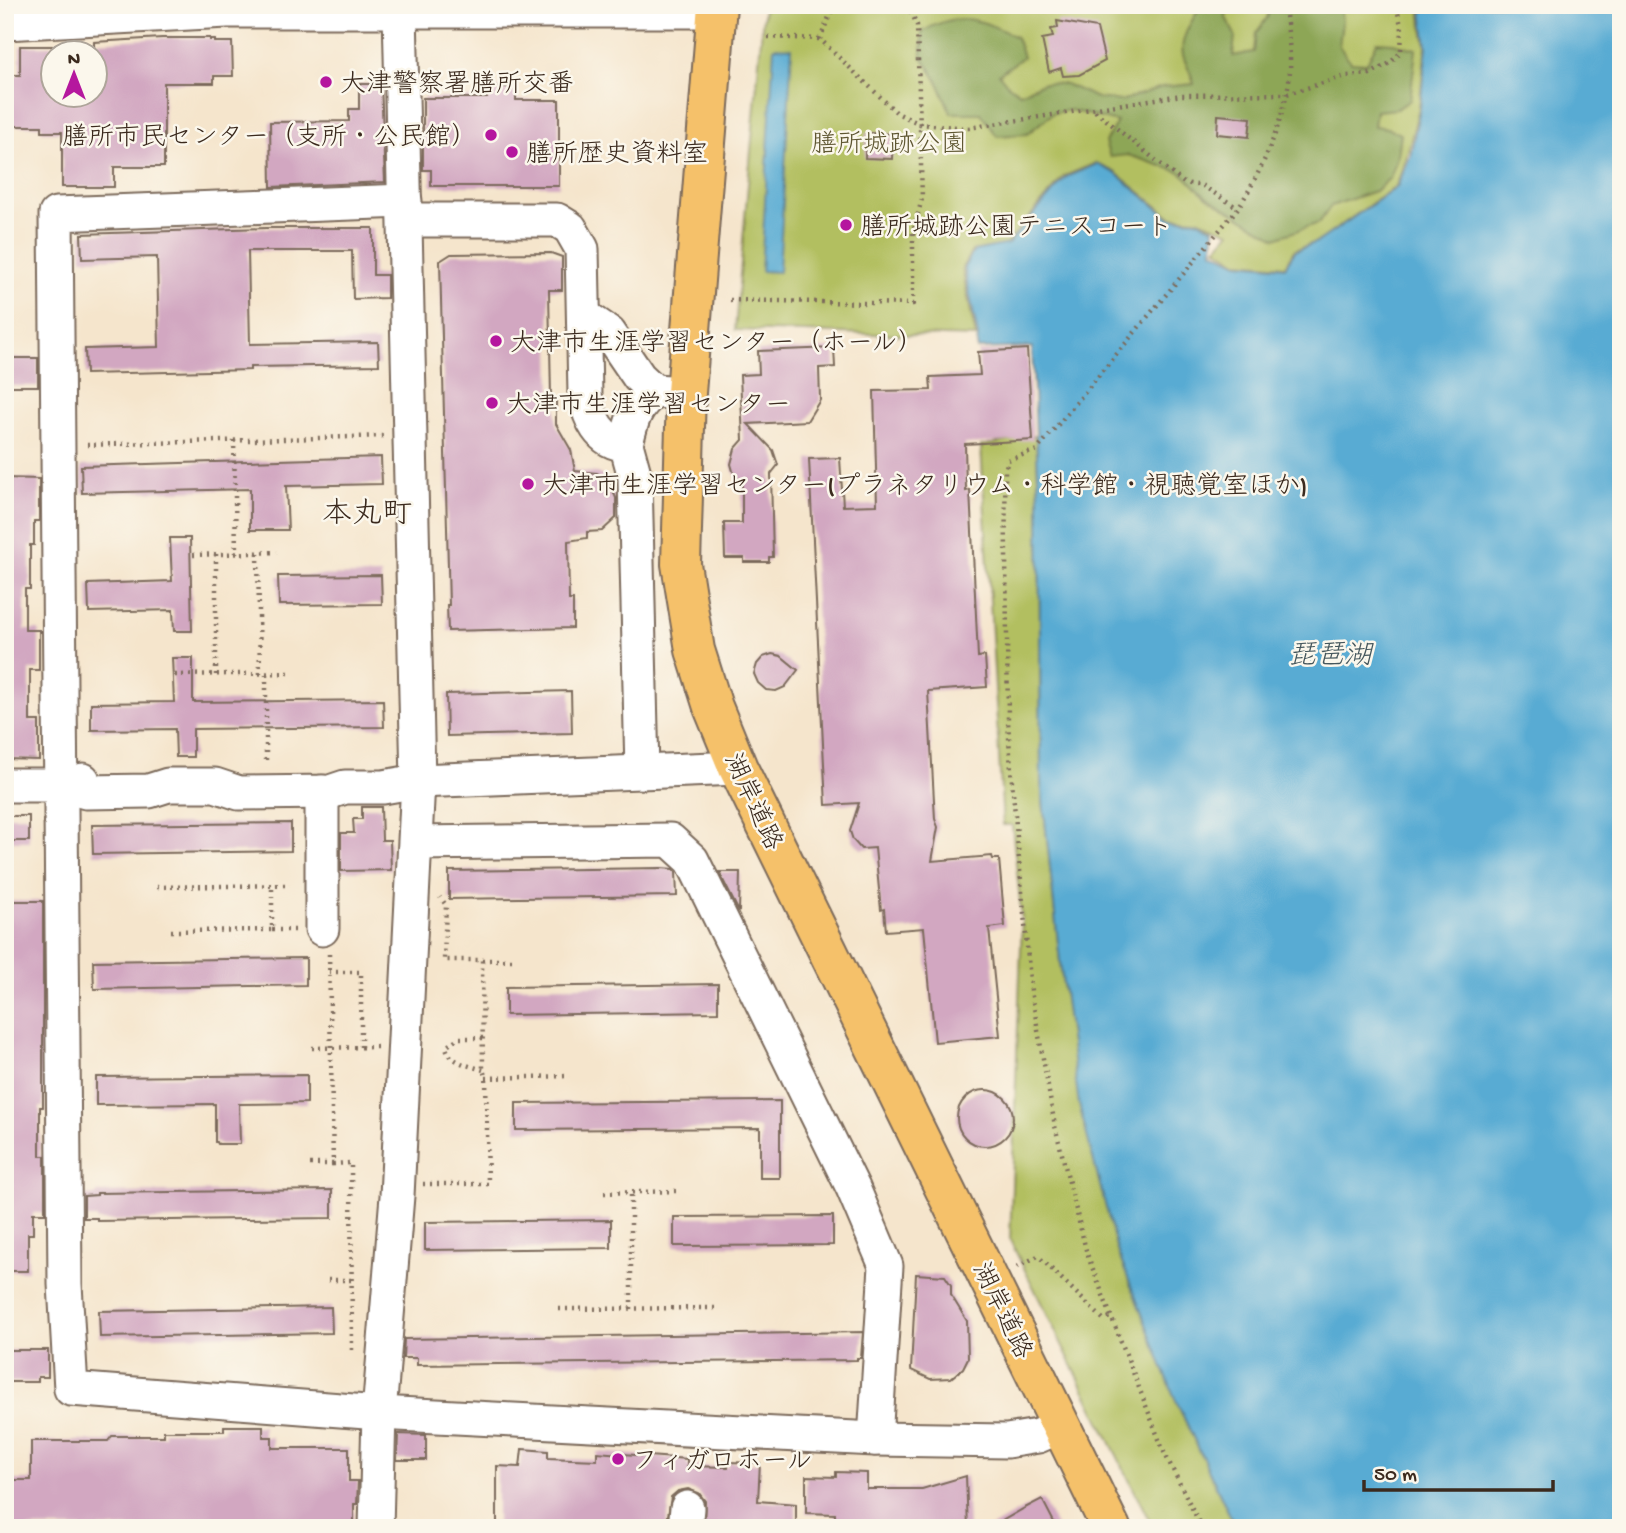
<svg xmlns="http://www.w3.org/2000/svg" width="1626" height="1533" viewBox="0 0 1626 1533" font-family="'Gochi Hand','Klee One',sans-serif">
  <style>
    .green { fill: #b2bf61; stroke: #767440; stroke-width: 2 }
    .forest { fill: #8da657; stroke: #64683a; stroke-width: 2 }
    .water { fill: #58abd3; stroke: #4a6a78; stroke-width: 2 }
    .building { fill: #d2a7c1 }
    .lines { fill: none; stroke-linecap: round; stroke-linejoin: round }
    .minor-casing { stroke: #7c6b5b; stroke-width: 37 }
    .major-casing { stroke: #7c6b5b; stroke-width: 42 }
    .path { stroke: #7c6b5b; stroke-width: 4.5; stroke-dasharray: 2 5; stroke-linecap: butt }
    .minor { stroke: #fff; stroke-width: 33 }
    .major { stroke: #f5c16b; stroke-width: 38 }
    .poi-dot { fill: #b5179e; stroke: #fbf7ec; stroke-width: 2.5 }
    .labels { text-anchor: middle; stroke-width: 5; stroke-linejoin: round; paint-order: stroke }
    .poi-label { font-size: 26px; fill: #3b2a1e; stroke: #fbf7ec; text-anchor: start }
    .park-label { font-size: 26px; fill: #5f5732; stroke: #fbf7ec }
    .street-label { font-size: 26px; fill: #3b2a1e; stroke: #fbf7ec }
    .water-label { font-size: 28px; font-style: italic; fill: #45575d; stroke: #fbf7ec }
    .quarter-label { font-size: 30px; fill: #3b2a1e; stroke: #fbf7ec }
  </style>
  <rect width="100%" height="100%" fill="#fbf7ec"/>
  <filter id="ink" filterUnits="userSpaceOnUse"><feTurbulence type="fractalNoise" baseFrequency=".0143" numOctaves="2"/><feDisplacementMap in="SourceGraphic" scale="14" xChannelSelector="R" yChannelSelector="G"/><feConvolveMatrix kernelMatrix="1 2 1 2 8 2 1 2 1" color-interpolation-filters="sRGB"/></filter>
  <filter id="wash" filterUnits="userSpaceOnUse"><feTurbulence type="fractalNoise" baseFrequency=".00686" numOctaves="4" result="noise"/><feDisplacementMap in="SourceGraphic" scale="28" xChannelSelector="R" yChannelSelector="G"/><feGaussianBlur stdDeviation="1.57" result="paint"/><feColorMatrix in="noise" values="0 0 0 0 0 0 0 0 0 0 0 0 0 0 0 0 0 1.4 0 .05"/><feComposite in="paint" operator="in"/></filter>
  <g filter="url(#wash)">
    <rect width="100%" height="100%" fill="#f5e5cc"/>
    <g class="green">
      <polygon points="764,5 1419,5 1426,46 1419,108 1406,159 1396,186 1319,241 1294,250 1285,266 1238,262 1216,248 1230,232 1197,219 1171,217 1115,172 1096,163 1064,176 1006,245 972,251 962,268 976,337 735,330"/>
      <polygon points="1036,436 1039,498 1041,782 1060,962 1080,1105 1117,1250 1176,1401 1236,1528 1153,1528 1010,1240 1022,921 1012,825 1003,825 981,446"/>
    </g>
    <path class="forest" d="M1201 5H1235L1225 16 1235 35 1233 56 1254 52 1256 33 1267 18 1271 5H1340L1342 21 1339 46 1351 62 1367 63 1377 42 1393 43 1416 49 1410 100 1397 109 1376 111 1374 126 1387 128 1401 134 1398 155 1390 178 1375 191 1331 206 1319 223 1276 238 1207 197 1180 172 1128 155 1110 157 1105 142 1117 122 1070 110 1053 113 1027 134 997 136 981 113H951L937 80 922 57V32C958 9 983 20 1016 37L1023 57 999 74 1007 84 1020 93 1043 83 1065 84 1097 98 1121 101 1162 87 1194 84C1192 74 1187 68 1184 58 1177 41 1193 20 1201 5Z"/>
    <g class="water">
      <polygon points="1421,5 1621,5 1621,1528 1236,1528 1176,1401 1117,1250 1079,1105 1060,962 1041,782 1039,498 1032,347 977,349 978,336 964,267 974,251 1008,244 1066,177 1097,164 1115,173 1170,218 1197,220 1214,228 1213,251 1238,263 1285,267 1295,251 1319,241 1397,187 1410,156 1420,108 1427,46"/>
      <polygon points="774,47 792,48 779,272 761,271"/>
    </g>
    <g id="blocks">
      <g class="building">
        <polygon points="1057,21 1097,28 1105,61 1079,75 1063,76 1061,68 1049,72 1042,39 1053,37 1051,29 1058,28"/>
        <polygon points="162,38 210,38 210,40 215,40 215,42 232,42 233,76 214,76 214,83 164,83 164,167 114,167 114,187 62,187 62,132 42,132 42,126 5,126 5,75 20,75 20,46 52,46 52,94 94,94 94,42"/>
        <polygon points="359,84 381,84 385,182 271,187 270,122 349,121 349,109 359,109"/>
        <polygon points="487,87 516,87 516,100 559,100 559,186 431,186 431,170 423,170 423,98 487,98"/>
        <polygon points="1218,115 1251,118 1249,137 1217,134"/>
        <polygon points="866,133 893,134 892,159 865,158"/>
        <polygon points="266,228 373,228 373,275 387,275 387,298 353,299 352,251 248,251 250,344 378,342 379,365 250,367 250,370 86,374 85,349 159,347 157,257 82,259 81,234"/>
        <polygon points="551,253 562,257 562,290 549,290 551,398 556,398 556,424 571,450 575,471 597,473 608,479 616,498 616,518 602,531 587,532 587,538 568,541 569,600 573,600 573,628 448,631 447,605 449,605 440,261 451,254"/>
        <polygon points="834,348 835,367 819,368 820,400 807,421 748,424 773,450 778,465 771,474 773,557 769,557 769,562 744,562 744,558 725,558 724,523 742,523 742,485 733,471 731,464 735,449 743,440 740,375 759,374 758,351"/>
        <polygon points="1027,349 1033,440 965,444 966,491 970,490 978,657 985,656 987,687 928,691 935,819 938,827 932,861 992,856 993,859 999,859 1005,926 989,928 1000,1036 935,1042 924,928 886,931 884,909 881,910 875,848 861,849 853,840 850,831 859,803 826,805 809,459 840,458 843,506 877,505 874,391 931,390 930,377 980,375 978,352"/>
        <rect x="5" y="358" width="33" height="28"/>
        <polygon points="381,457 382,484 286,486 288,530 250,530 250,489 82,493 81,466"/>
        <polygon points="5,478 39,479 39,521 34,521 34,545 30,545 30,589 25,589 25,630 39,630 39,670 30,670 30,721 39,721 39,760 5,759"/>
        <polygon points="170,538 190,538 192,631 174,631 173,610 89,612 88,584 172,581"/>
        <polygon points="381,575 382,604 279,605 278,576"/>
        <polygon points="772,654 781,656 798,670 785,687 776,691 766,690 758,683 754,674 757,664 763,657"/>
        <polygon points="172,658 193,658 193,702 383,700 384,727 193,729 193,757 176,757 175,729 91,730 91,703 174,702"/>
        <polygon points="571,691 572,733 447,736 446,694"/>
        <polygon points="362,807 381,807 382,840 390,840 391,870 341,871 341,833 354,833 353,819 362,819"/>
        <rect x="5" y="816" width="24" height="25"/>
        <polygon points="291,823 291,851 93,854 92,825"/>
        <polygon points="661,868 673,869 676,872 677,896 449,899 449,871"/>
        <polygon points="719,872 740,872 739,912"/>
        <polygon points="5,901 43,901 43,1107 40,1107 40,1156 45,1156 45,1213 33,1213 33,1234 28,1234 28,1271 5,1271"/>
        <polygon points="306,958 306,985 94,989 93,961"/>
        <polygon points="718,984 718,1012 506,1015 506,987"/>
        <polygon points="307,1075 307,1103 239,1104 240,1144 218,1144 217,1142 215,1142 215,1104 96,1105 96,1077"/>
        <circle cx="985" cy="1118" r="28"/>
        <polygon points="780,1101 780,1178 760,1178 760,1128 516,1130 516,1103"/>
        <polygon points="332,1190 332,1218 97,1221 97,1218 84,1218 84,1196 97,1195 97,1193"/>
        <polygon points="833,1216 833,1245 674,1246 674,1217"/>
        <polygon points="611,1220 611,1248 425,1250 425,1222"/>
        <polygon points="916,1274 945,1276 951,1285 951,1295 967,1321 968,1358 963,1368 951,1378 930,1379 911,1370"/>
        <polygon points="331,1307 332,1333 100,1337 99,1311"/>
        <polygon points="863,1332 861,1358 857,1358 857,1360 417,1365 417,1358 403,1358 404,1339"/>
        <polygon points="5,1350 48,1350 48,1377 38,1377 38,1382 5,1382"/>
        <polygon points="224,1426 263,1426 263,1437 272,1437 272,1448 349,1448 349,1481 358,1481 357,1504 354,1504 354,1528 5,1528 5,1480 31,1480 31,1441 108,1441 112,1436 164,1436 164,1431 224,1431"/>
        <polygon points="398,1434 426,1435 426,1460 397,1460"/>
        <polygon points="522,1449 548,1451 548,1458 597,1460 597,1452 687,1459 687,1466 728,1467 728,1462 760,1463 758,1501 796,1504 796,1524 786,1523 786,1528 704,1528 705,1501 699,1493 688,1489 678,1491 671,1497 666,1528 580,1523 580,1528 497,1528 497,1466 520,1467"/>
        <polygon points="836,1472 867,1473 867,1489 922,1489 966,1476 968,1528 865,1528 865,1522 835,1522 835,1514 806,1513 806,1476 836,1477"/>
        <polygon points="1042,1499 1057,1528 990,1528 1023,1509"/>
      </g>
    </g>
  </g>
  <g filter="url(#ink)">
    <use href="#blocks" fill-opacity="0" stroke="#7c6b5b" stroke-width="2"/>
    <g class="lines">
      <defs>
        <g id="minor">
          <polyline points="5,23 227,11 716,11"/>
          <polyline points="405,201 56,214 65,1284 71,1389 379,1413 875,1439 1007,1441 1038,1436 1061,1426"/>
          <path d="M406 220H557L570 228 582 249 585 395C589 417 599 443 626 444L635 477 642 772"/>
          <polyline points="584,316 609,333 639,377 654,391 686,393"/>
          <path d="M626 444C632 419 634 408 654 391"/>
          <polyline points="5,785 61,785 83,780"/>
          <polyline points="61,785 86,792 149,791 168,785 215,785 239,793 330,792 345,787 383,787 418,781 738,768"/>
          <polyline points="416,843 670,840 692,860 853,1188 886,1266 875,1439"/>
          <polyline points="322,929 322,792"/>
          <polyline points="376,1528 379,1413 397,1196 418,781 400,11"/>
          <polyline points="685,1528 687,1508"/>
        </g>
        <polyline id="major" points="717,5 686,393 681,564 695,650 713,707 738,768 1111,1528"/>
      </defs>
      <use href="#minor" class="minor-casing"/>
      <use href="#major" class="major-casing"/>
      <g class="path">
        <polyline points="834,5 820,39 897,113 920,124 968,128 1182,95 1287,94 1346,76 1370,74 1390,63 1401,52 1402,29 1396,5"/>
        <polyline points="768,37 820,39"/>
        <polyline points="1095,111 1184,183 1203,186 1238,208"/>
        <polyline points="730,300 913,304 913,232 922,199 917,25 908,5"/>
        <polyline points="234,440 236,553"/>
        <polyline points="87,445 383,436"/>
        <polyline points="258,553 260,674"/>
        <polyline points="193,555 277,552"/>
        <polyline points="266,674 266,764"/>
        <polyline points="175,675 291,673"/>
        <polyline points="216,675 216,554"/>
        <polyline points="157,887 290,885"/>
        <polyline points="272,930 296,930"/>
        <polyline points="171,931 272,930 272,885"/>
        <polyline points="329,954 333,1164 351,1163 352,1354"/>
        <polyline points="482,960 514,960"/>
        <polyline points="329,972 361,972 361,1047"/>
        <path d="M483 1038H458L446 1047C450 1063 468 1065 483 1070"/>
        <polyline points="312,1048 378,1047"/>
        <polyline points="486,1078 570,1076"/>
        <polyline points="310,1164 333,1164"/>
        <polyline points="423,1184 488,1184 486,1078 483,1070 482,960 444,960 446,905 440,897"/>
        <polyline points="604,1193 677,1191"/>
        <polyline points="1017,1267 1038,1256 1103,1319 1111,1317"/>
        <polyline points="328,1280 352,1280"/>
        <polyline points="559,1309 718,1308"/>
        <polyline points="631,1309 631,1192"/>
        <path d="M1202 1528 1164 1452 1087 1254 1055 1126 1031 991 1011 770 1008 721 1005 471 1008 460 1037 450 1238 208C1262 172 1287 114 1290 71 1291 50 1287 27 1285 5"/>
      </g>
      <use href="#minor" class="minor"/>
      <use href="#major" class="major"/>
    </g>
  </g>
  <g class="poi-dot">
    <circle cx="326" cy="82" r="7"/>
    <circle cx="491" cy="135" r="7"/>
    <circle cx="512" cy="152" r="7"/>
    <circle cx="846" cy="225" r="7"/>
    <circle cx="496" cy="341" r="7"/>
    <circle cx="492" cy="403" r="7"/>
    <circle cx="528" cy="484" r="7"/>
    <circle cx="618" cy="1459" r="7"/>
  </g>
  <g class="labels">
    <g class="poi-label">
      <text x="340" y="91">大津警察署膳所交番</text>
      <text x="477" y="144" text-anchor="end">膳所市民センター（支所・公民館）</text>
      <text x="526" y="161">膳所歴史資料室</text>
      <text x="860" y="234">膳所城跡公園テニスコート</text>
      <text x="510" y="350">大津市生涯学習センター（ホール）</text>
      <text x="506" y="412">大津市生涯学習センター</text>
      <text x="542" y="493">大津市生涯学習センター(プラネタリウム・科学館・視聴覚室ほか)</text>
      <text x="632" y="1468">フィガロホール</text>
    </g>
    <g class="park-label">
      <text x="889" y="151">膳所城跡公園</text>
    </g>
    <g class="street-label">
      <text transform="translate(755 801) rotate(65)" y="9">湖岸道路</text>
      <text transform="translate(1004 1310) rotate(64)" y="9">湖岸道路</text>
    </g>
    <g class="water-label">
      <text x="1330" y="663">琵琶湖</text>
    </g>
    <g class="quarter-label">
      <text x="367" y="522">本丸町</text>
    </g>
  </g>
  <rect width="1626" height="1533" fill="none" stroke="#fbf7ec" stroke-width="28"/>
  <g transform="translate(74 74)"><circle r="33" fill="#fbf7ec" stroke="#aea59a" stroke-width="2"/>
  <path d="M0-5L12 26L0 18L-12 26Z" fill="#b5179e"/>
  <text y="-10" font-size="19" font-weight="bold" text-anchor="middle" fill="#3b2a1e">N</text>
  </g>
  <path d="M1364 1480v10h189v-10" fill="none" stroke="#3b2a1e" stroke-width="3.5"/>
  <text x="1374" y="1480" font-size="21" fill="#3b2a1e" stroke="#fbf7ec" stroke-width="5" paint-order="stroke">50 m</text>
</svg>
